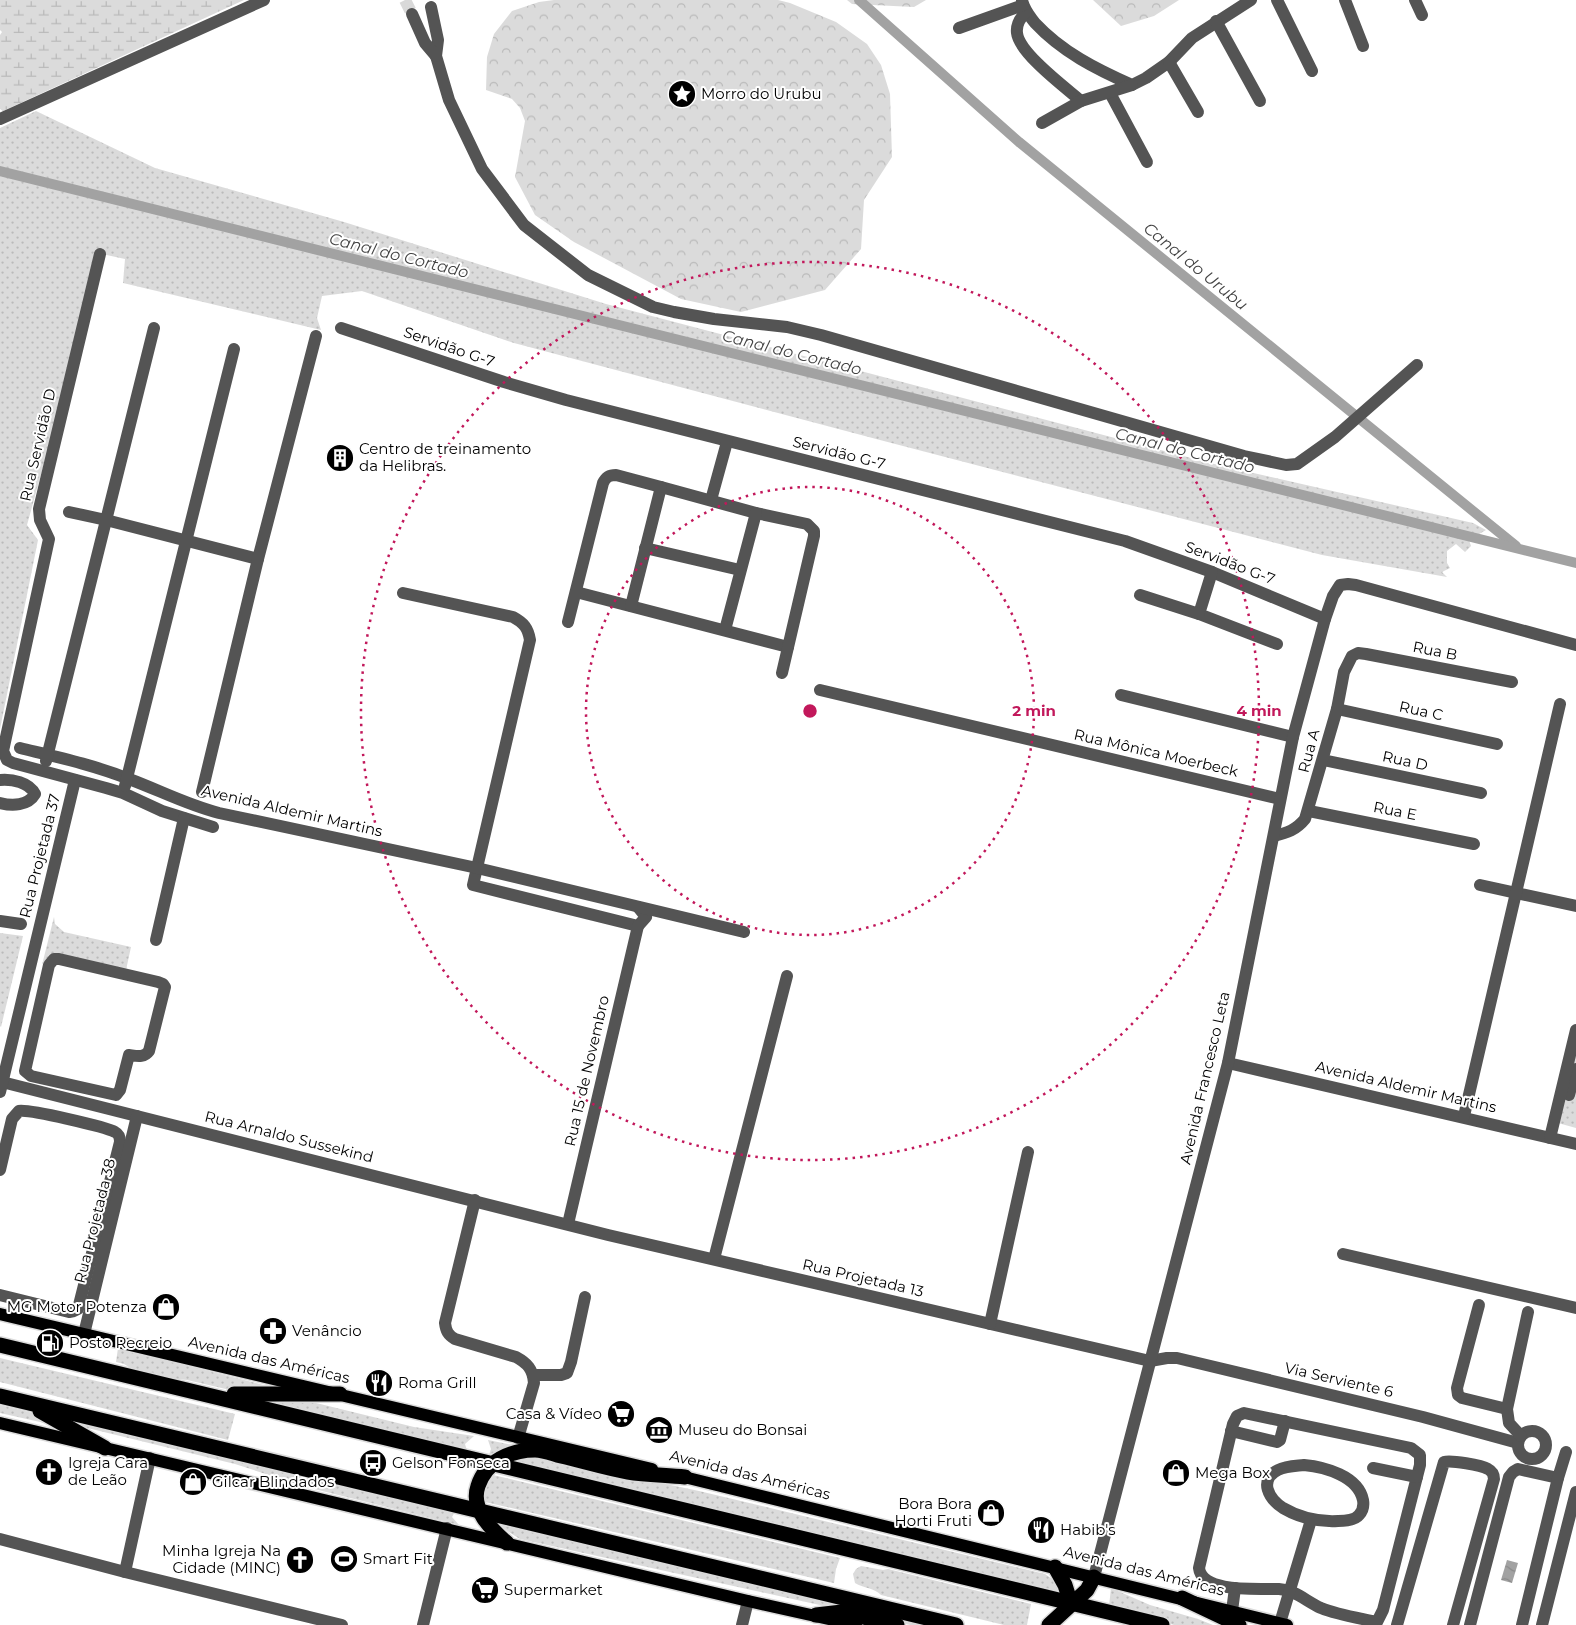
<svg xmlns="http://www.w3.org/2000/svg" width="1576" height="1625" viewBox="0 0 1576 1625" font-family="Montserrat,sans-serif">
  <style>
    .grass { fill: url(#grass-dots) }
    .forest { fill: url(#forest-crowns) }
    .wetland { fill: url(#wetland-marsh) }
    .water { fill: url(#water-waves) }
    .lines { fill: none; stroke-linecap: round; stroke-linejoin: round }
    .canal { stroke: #a2a2a2; stroke-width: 10 }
    .minor-tunnel { stroke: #d9d9d9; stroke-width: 12; stroke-dasharray: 12 6; stroke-linecap: butt }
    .major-casing { stroke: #dbdbdb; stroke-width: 15 }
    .highway-casing { stroke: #dbdbdb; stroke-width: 18 }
    .minor { stroke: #545454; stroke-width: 12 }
    .major { stroke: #000; stroke-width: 12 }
    .highway { stroke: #000; stroke-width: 15 }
    .ring { fill: none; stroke: #c2185b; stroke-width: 2.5; stroke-dasharray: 2.5 5 }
    .labels { text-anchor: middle; stroke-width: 4; stroke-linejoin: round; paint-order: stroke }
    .poi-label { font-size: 15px; fill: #000; stroke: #fff; text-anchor: start }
    .street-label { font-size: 15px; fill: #000; stroke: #fff }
    .water-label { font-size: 16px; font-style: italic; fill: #434343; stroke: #fff }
    .centre { fill: #c2185b; stroke: #fff; stroke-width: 2.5 }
    .ring-label { font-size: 15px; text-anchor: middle; font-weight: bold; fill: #c2185b; stroke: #fff; stroke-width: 4; stroke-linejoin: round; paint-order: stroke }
  </style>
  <defs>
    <pattern id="grass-dots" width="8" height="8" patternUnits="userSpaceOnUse" patternTransform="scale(1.25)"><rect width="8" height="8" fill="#dbdbdb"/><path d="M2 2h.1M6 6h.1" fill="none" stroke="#bababa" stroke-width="1.8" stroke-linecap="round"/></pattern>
    <pattern id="forest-crowns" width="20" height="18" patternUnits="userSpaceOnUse" patternTransform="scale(1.25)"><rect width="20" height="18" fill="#dbdbdb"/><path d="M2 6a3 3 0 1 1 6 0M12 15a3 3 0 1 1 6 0" fill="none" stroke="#bababa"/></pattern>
    <pattern id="wetland-marsh" width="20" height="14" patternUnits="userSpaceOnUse" patternTransform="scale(1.25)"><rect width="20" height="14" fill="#dbdbdb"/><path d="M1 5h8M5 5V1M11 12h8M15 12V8" fill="none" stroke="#bababa"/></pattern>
    <pattern id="water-waves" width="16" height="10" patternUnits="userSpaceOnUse" patternTransform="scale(1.25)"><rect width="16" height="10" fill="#a2a2a2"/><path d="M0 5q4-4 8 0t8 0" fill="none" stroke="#8a8a8a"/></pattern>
  </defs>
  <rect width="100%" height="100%" fill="#fff"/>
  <g class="grass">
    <polygon points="36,111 155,168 344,222 606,304 1210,463 1473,523 1486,530 1469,540 1471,546 1465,552 1456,544 1447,551 1447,563 1450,568 1442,572 1447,577 1322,555 880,440 514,343 362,291 322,296 317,318 321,330 123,283 125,259 102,254 27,525 38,540 0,729 0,128"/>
    <polygon points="54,917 55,924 64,932 131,947 126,970 44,961 42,965"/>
    <polygon points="0,933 23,936 1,1027 0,1026"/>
    <polygon points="1576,1047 1576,1128 1558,1123"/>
    <polygon points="118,1348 287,1391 230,1390 187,1380 153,1377 137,1372 124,1364 116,1362"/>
    <polygon points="0,1358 235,1414 228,1440 0,1382"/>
    <polygon points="251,1401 312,1402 414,1427 474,1436 465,1444 468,1454"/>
    <polygon points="0,1405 33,1413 49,1424 0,1413"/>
    <polygon points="50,1413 456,1510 452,1517 459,1525 306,1487 235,1464 67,1423"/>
    <polygon points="488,1440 513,1445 503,1449 488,1458 491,1449"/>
    <polygon points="534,1456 699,1491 1045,1574 1059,1584 1061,1595 504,1462"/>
    <polygon points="489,1474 840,1558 836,1569 834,1583 485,1502 483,1492"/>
    <polygon points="493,1519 936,1625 910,1625 520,1539 501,1527"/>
    <path d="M861 1566 883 1570 888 1569 1031 1604 1027 1625H1004L881 1595C875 1588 863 1588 855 1583L853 1574 856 1569Z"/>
    <polygon points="1111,1588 1150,1605 1198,1619 1213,1625 1174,1625 1109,1606"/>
  </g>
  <g class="forest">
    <polygon points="554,0 778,0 790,3 836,22 867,44 881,65 890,94 892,157 864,200 861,249 825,290 741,312 681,299 574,242 535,215 515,177 525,121 520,108 512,99 486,90 487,57 494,34 512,11 539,2"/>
    <polygon points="847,0 926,0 914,7 852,4"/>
    <polygon points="1093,0 1179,0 1154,16 1121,26"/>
  </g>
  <polygon class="wetland" points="0,0 244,0 3,111 0,109 0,35 2,32 0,30"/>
  <polygon class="water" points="1507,1560 1518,1563 1512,1583 1501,1580"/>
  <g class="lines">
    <g class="canal">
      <polyline points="859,0 1019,142 1516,546"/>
      <polyline points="0,171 1576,563"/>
    </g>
    <polyline class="minor-tunnel" points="405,0 412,14"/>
    <defs>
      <g id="major">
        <polyline points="0,1314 652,1469"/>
        <polyline points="0,1423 748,1601 856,1625"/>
        <polyline points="676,1475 1287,1625"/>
      </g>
      <g id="highway">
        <polyline points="0,1345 1162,1625"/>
        <polyline points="234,1394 340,1394"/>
        <polyline points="0,1396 956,1625"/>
        <polyline points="40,1411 105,1448"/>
        <path d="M507 1543C491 1529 470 1509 478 1486 486 1461 511 1450 535 1450 544 1450 553 1454 561 1456 583 1461 605 1468 628 1472 646 1475 666 1475 685 1477"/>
        <polyline points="1055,1567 1065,1585 1071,1604"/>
        <polyline points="1182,1598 1239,1625"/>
        <polyline points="816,1615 842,1612 897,1625"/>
        <polyline points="1049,1625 1087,1590 1094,1577"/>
      </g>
    </defs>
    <use href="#major" class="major-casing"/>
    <use href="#highway" class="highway-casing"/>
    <g class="minor">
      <path d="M1022 0C1024 10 1029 15 1035 23 1062 52 1096 69 1132 85L1146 78 1169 62 1192 38 1251 0"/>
      <polyline points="1277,0 1312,71"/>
      <polyline points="1345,0 1363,46"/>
      <polyline points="1415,0 1422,15"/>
      <polyline points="431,7 438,40 436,56 449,100 482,169 524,225 588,275 653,307 674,312 714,319 787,327 821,335 1244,456 1286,465 1297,464 1335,437 1417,365"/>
      <path d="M1026 12C1020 18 1016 25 1017 33 1019 53 1066 88 1081 101"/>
      <polyline points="412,14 425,43 436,56"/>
      <polyline points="1216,21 1260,101"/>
      <polyline points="959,28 1023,5"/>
      <polyline points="1169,62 1198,112"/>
      <polyline points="1110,93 1147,162"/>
      <polyline points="0,119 264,0"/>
      <polyline points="1042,123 1081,101 1132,85"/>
      <polyline points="100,254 39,509 40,520 49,539 3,751 7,760 13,763 106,788 123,793 162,811 213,827"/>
      <polyline points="341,328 504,382 566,400 1125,541 1212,572 1325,619"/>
      <polyline points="711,500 727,442"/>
      <polyline points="69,512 106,520 258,559"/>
      <polyline points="645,548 740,570"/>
      <polyline points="1212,572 1199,614 1277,644"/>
      <polyline points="576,592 788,647"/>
      <path d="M403 593 513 617C524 623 528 628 530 640L473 885 638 926 646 917 638 907"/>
      <polyline points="1140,595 1199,614"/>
      <polyline points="631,606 661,487 756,513 807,524 814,531 814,536 782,673"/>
      <path d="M568 622 603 483C606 477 609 475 616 475L661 487"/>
      <polyline points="725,630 756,513"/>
      <polyline points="820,690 1280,799"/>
      <polyline points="1121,695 1293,737"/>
      <polyline points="1337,709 1497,744"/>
      <path d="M20 748C57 757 94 765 129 779 159 790 187 805 219 813L477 868 744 932"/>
      <polyline points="1323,760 1481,793"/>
      <polyline points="46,761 154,328"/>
      <path d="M0 780C12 779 29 782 35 794 28 806 12 806 0 803"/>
      <polyline points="125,786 234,349"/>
      <polyline points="202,792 258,559 316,336"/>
      <polyline points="1309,811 1474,844"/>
      <path d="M1274 836C1287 833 1296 830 1305 819L1337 709 1344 672 1352 656 1358 653 1366 654 1512 682"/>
      <polyline points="1480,885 1576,906"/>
      <polyline points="0,921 21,924"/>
      <polyline points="156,940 184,818"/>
      <path d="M54 959H59L158 982 163 984 165 987 149 1051C144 1058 137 1056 129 1055L120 1090 116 1095 31 1076 25 1071 49 965Z"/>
      <polyline points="1228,1063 1576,1144"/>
      <polyline points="2,1082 608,1235 1150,1361 1167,1358 1177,1358 1423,1417 1518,1443"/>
      <polyline points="0,1092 75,780"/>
      <polyline points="1569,1095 1576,1069"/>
      <polyline points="1464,1116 1560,704"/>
      <polyline points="1550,1138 1576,1030"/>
      <path d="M0 1170 12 1119 19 1111C29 1109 106 1127 115 1132 119 1134 120 1137 120 1142L78 1309 74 1311 69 1312 0 1295"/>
      <path d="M475 1200 445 1323C446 1331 448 1335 455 1339L516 1357C527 1363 533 1369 534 1383L518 1438"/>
      <polyline points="568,1224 638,926"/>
      <polyline points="1343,1254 1576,1308"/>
      <polyline points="714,1259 787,976"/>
      <polyline points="1479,1305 1457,1388 1458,1395 1462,1398 1507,1409"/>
      <polyline points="990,1324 1028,1152"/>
      <polyline points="84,1334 137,1116"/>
      <polyline points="533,1375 561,1375 567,1373 571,1362 585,1297"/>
      <path d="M1244 1413 1411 1448 1420 1455V1465L1383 1610 1377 1622C1359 1618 1338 1615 1321 1608 1306 1601 1295 1590 1279 1589 1260 1588 1202 1594 1199 1568L1233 1424 1237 1416Z"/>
      <polyline points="1231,1431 1277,1442 1280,1440 1285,1421"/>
      <circle cx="1532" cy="1445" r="14"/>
      <polyline points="1521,1436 1509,1423 1507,1409 1528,1312"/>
      <path d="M1304 1465C1325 1467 1358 1476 1363 1500 1364 1506 1363 1511 1359 1515 1355 1520 1345 1521 1338 1521 1319 1522 1300 1518 1283 1508 1269 1499 1258 1480 1278 1470 1286 1466 1295 1466 1304 1465Z"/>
      <polyline points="1373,1468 1417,1477"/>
      <polyline points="0,1539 125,1572 342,1625"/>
      <polyline points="125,1572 150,1458"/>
      <polyline points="1094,1577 1228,1063 1293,737 1325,619 1333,596 1340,585 1348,584 1356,585 1576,645"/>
      <polyline points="1232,1611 1235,1588"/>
      <polyline points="1280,1623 1311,1520"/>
      <polyline points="423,1625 447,1528"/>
      <polyline points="742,1625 748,1601"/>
      <path d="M1397 1625 1444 1462C1451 1460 1481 1465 1488 1469 1492 1471 1494 1475 1494 1479L1453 1625"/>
      <polyline points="1470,1625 1509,1477 1513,1472 1518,1469 1558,1478"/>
      <polyline points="1522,1625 1558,1478 1566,1452"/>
      <polyline points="1542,1625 1576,1492"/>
    </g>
    <use href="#major" class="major"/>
    <use href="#highway" class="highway"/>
  </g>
  <g class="ring">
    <circle cx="810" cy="711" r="224"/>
    <circle cx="810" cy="711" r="449"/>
  </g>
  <defs>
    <symbol id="sight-disc" viewBox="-11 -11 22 22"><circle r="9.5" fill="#000" stroke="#fff"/><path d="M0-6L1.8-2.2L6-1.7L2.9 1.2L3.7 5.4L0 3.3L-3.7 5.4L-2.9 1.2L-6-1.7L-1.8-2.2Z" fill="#fff"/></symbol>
    <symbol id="building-disc" viewBox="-11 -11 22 22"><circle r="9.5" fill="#000" stroke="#fff"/><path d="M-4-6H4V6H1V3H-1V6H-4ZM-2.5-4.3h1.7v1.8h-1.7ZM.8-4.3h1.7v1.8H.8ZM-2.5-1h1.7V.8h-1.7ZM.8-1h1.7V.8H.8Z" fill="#fff"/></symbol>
    <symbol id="shop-disc" viewBox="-11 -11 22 22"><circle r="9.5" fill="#000" stroke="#fff"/><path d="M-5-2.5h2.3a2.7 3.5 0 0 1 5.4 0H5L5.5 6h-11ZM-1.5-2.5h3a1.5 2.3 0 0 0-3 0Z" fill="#fff"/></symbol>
    <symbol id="pharmacy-disc" viewBox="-11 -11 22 22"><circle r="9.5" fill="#000" stroke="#fff"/><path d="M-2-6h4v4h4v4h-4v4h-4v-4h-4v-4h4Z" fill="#fff"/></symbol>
    <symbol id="fuel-disc" viewBox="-11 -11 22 22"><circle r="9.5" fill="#000" stroke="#fff"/><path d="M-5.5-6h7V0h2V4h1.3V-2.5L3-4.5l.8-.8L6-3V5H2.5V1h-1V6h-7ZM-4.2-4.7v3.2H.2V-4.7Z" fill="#fff"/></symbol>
    <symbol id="restaurant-disc" viewBox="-11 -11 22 22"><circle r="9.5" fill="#000" stroke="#fff"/><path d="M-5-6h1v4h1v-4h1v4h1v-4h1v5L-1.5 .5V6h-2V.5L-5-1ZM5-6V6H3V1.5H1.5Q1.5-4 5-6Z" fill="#fff"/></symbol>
    <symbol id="supermarket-disc" viewBox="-11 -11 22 22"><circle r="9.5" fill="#000" stroke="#fff"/><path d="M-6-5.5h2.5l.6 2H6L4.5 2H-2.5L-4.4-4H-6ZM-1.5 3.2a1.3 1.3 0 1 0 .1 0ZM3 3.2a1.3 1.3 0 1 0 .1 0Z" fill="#fff"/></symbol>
    <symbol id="museum-disc" viewBox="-11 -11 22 22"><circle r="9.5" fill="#000" stroke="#fff"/><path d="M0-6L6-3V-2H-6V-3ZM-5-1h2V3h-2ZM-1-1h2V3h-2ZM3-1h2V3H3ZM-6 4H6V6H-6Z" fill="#fff"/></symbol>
    <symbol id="bus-disc" viewBox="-11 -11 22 22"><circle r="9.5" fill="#000" stroke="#fff"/><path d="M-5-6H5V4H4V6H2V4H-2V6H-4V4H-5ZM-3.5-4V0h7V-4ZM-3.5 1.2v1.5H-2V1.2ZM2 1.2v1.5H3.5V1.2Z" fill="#fff"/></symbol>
    <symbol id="church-disc" viewBox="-11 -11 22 22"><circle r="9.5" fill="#000" stroke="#fff"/><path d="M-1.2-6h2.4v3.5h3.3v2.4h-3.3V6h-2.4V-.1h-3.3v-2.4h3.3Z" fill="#fff"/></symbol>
    <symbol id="stadium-disc" viewBox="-11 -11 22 22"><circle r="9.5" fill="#000" stroke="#fff"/><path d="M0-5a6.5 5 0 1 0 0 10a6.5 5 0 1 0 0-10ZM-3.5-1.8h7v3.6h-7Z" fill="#fff"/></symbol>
  </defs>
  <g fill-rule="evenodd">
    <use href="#sight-disc" x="666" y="78" width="32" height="32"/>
    <use href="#building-disc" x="324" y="442" width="32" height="32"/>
    <use href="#shop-disc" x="150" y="1291" width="32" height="32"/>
    <use href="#pharmacy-disc" x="257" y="1315" width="32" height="32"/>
    <use href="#fuel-disc" x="34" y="1327" width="32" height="32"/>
    <use href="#restaurant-disc" x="363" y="1367" width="32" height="32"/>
    <use href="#supermarket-disc" x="605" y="1398" width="32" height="32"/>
    <use href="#museum-disc" x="643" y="1414" width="32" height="32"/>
    <use href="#bus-disc" x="357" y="1447" width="32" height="32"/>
    <use href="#church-disc" x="33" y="1456" width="32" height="32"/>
    <use href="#shop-disc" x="1160" y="1457" width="32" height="32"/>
    <use href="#shop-disc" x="177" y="1466" width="32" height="32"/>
    <use href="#shop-disc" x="975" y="1497" width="32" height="32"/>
    <use href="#restaurant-disc" x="1025" y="1514" width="32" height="32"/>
    <use href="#stadium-disc" x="328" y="1543" width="32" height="32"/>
    <use href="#church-disc" x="284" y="1544" width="32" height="32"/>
    <use href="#supermarket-disc" x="469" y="1574" width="32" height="32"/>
  </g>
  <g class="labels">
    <g class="poi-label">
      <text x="701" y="99">Morro do Urubu</text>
      <text x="359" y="454">Centro de treinamento<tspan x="359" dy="17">da Helibras.</tspan></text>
      <text x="147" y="1312" text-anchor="end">MG Motor Potenza</text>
      <text x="292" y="1336">Venâncio</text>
      <text x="69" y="1348">Posto Recreio</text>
      <text x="398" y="1388">Roma Grill</text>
      <text x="602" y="1419" text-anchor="end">Casa &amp; Vídeo</text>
      <text x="678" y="1435">Museu do Bonsai</text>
      <text x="68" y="1468">Igreja Cara<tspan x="68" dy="17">de Leão</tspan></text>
      <text x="392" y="1468">Gelson Fonseca</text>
      <text x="1195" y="1478">Mega Box</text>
      <text x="212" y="1487">Gilcar Blindados</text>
      <text x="972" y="1509" text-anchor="end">Bora Bora<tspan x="972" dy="17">Horti Fruti</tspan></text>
      <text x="1060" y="1535">Habib's</text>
      <text x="281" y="1556" text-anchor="end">Minha Igreja Na<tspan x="281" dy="17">Cidade (MINC)</tspan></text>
      <text x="363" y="1564">Smart Fit</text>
      <text x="504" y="1595">Supermarket</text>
    </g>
    <g class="street-label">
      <text transform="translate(449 347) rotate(19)" y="5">Servidão G-7</text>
      <text transform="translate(38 445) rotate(-77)" y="5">Rua Servidão D</text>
      <text transform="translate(839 453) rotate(14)" y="5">Servidão G-7</text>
      <text transform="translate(1230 563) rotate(21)" y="5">Servidão G-7</text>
      <text transform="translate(1435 651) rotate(11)" y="5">Rua B</text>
      <text transform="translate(1421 711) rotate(12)" y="5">Rua C</text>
      <text transform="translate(1309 751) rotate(-75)" y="5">Rua A</text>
      <text transform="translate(1156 753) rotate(13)" y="5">Rua Mônica Moerbeck</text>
      <text transform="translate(1405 761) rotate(12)" y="5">Rua D</text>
      <text transform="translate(292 811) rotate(13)" y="5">Avenida Aldemir Martins</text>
      <text transform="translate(1395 811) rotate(11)" y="5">Rua E</text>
      <text transform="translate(40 856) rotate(-76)" y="5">Rua Projetada 37</text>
      <text transform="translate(587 1071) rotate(-77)" y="5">Rua 15 de Novembro</text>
      <text transform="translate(1205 1078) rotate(-77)" y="5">Avenida Francesco Leta</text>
      <text transform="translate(1406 1087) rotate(13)" y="5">Avenida Aldemir Martins</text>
      <text transform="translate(289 1137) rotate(14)" y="5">Rua Arnaldo Sussekind</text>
      <text transform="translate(95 1221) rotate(-76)" y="5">Rua Projetada 38</text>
      <text transform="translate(863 1278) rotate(13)" y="5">Rua Projetada 13</text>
      <text transform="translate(269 1360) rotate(13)" y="5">Avenida das Américas</text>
      <text transform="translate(1339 1380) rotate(13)" y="5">Via Serviente 6</text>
      <text transform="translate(750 1475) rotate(14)" y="5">Avenida das Américas</text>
      <text transform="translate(1144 1571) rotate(14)" y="5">Avenida das Américas</text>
    </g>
    <g class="water-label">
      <text transform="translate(399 255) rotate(14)" y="6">Canal do Cortado</text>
      <text transform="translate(1196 266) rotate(39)" y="6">Canal do Urubu</text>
      <text transform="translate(792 352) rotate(14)" y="6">Canal do Cortado</text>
      <text transform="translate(1185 450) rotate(14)" y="6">Canal do Cortado</text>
    </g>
  </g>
  <circle cx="810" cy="711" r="8" class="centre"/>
  <g class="ring-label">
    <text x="1034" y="716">2 min</text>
    <text x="1259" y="716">4 min</text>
  </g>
</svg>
